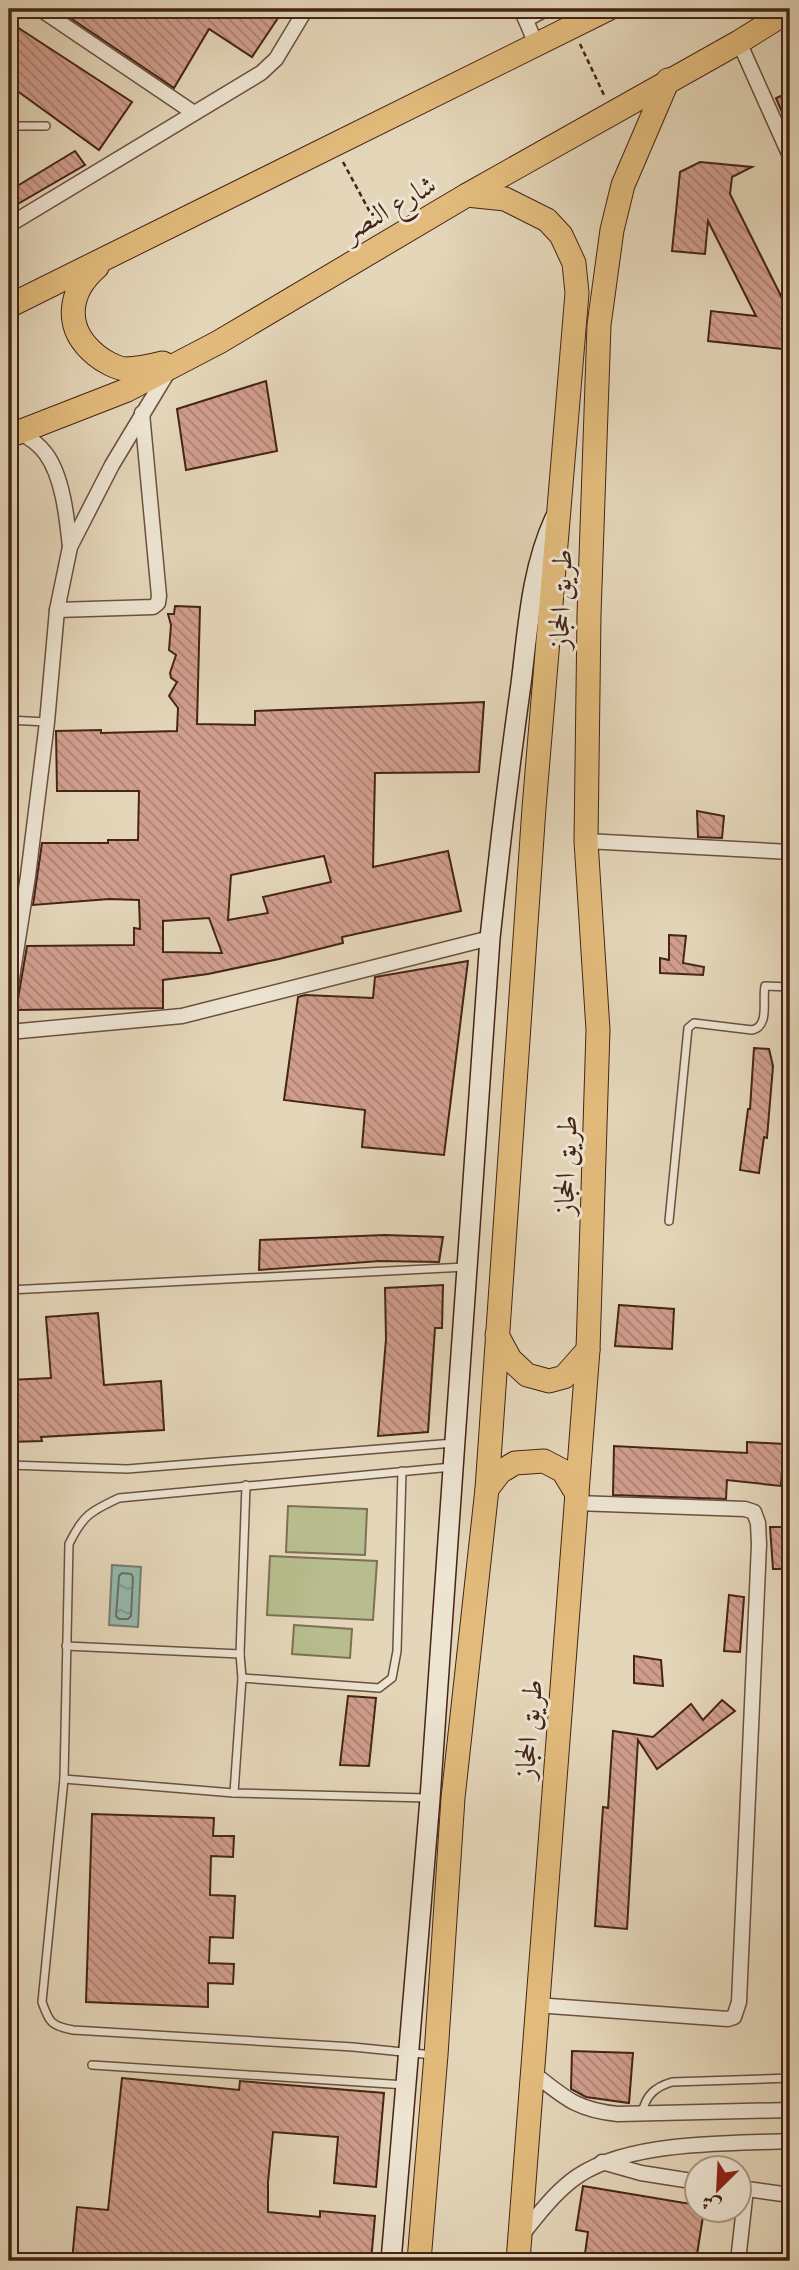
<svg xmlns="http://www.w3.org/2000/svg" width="799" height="2270" viewBox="0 0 799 2270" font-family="'Gentium Book Plus',Amiri,serif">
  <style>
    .garden { fill: #b7bd8e; stroke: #7e7052; stroke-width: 2 }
    .water { fill: url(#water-ripples); stroke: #757d71; stroke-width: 2 }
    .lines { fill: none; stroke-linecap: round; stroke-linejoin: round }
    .shore { stroke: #6c6e62; stroke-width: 2 }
    .building { fill: url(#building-back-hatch); stroke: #442416; stroke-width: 2; fill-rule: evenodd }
    .lane-casing { stroke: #6c503f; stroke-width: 10 }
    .street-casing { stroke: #6c503f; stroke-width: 17 }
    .secondary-casing { stroke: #442416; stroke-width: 22 }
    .primary-casing { stroke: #442416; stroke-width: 25 }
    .path { stroke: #442416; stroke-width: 2.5; stroke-dasharray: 5 3.5; stroke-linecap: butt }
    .lane { stroke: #ede4d2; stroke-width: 7 }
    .street { stroke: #ede4d2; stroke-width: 14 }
    .secondary { stroke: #ede4d2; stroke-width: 19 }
    .primary { stroke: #e2bb7c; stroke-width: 23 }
    .labels { text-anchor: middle; stroke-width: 6; stroke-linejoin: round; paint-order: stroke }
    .street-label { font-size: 28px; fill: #442416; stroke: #ede4d2 }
  </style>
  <defs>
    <pattern id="water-ripples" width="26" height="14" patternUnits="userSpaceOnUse" patternTransform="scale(1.75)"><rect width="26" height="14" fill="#95b9ae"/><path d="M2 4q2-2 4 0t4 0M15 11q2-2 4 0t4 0" fill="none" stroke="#7b968d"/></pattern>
    <pattern id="building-back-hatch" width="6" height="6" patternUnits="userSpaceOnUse" patternTransform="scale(1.75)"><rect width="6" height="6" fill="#d19e8e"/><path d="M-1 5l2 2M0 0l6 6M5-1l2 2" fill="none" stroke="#ab8173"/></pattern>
  </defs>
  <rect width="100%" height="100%" fill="#e4d6b9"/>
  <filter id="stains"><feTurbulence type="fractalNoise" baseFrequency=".00286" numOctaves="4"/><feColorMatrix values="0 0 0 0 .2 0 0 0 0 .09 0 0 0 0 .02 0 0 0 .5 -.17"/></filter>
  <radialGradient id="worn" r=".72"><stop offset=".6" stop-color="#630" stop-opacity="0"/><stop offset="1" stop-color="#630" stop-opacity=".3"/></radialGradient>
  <g class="garden">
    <polygon points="288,1506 367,1509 365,1555 286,1552"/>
    <polygon points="270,1556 377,1561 373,1620 267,1615"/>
    <polygon points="294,1625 352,1629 350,1658 292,1654"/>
  </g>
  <polygon class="water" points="112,1565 141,1567 138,1627 109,1625"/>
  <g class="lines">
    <polygon class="shore" points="122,1573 131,1574 133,1577 131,1616 128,1619 119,1619 116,1616 119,1576"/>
  </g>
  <g class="building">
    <polygon points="57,9 284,9 252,57 209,29 174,88"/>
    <polygon points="14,25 132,102 99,150 9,85 9,35"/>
    <polygon points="790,92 790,131 776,98"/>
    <polygon points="75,151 85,165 9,209 9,191"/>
    <polygon points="700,162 752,167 732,177 730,194 786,306 782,349 708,341 711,311 756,316 708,221 705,254 672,251 680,172"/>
    <polygon points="266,381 277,451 186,470 177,409"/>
    <path d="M175 606 200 607 197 724 255 725V711L484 702 479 772 375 773 373 867 448 851 461 911 342 937 343 943 279 959 208 974 163 980V1008L16 1010 27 946 134 945V928L140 929 139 900 109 899 33 905 42 843H108V840H138L139 791H57L56 731 101 730V733L177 731 178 708 169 696 177 682 171 678 170 673 176 655 169 650 171 625 168 614H174ZM324 856 331 882 263 897 268 913 228 920 231 875ZM209 918 222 953 163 952V921Z"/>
    <polygon points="697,811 724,816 722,838 698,837"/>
    <polygon points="669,935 686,936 683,963 704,967 703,975 660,973 660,958 669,960"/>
    <polygon points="468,961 444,1155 362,1147 365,1110 284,1100 298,997 305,995 373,998 375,977"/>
    <polygon points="754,1048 769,1049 773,1066 767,1138 764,1137 759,1173 740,1170 748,1109 750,1109"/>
    <polygon points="385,1235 443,1237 439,1262 380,1261 259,1270 260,1240"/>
    <polygon points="443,1285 442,1328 435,1328 428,1432 378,1436 386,1339 385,1288"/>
    <polygon points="619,1305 674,1309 672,1349 615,1346"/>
    <polygon points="98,1313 104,1385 161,1381 164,1430 41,1437 42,1441 9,1442 9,1380 51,1378 46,1317"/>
    <polygon points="747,1442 784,1444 781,1486 727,1480 726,1499 613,1495 614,1446 747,1453"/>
    <polygon points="770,1527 790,1527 790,1569 773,1569"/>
    <polygon points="729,1595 744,1597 740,1652 724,1651"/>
    <polygon points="634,1656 661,1660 663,1686 634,1683"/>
    <polygon points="348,1696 376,1698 369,1766 340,1765"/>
    <polygon points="722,1700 735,1711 657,1769 638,1740 627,1929 595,1926 603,1807 608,1808 613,1731 653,1737 691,1704 703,1720"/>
    <polygon points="92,1814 214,1818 213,1836 234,1836 233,1857 211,1856 210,1895 235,1896 233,1938 210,1937 209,1963 234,1964 233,1984 208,1983 208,2007 86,2002"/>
    <polygon points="572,2051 633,2053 629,2103 586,2097 571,2089"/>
    <polygon points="122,2078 239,2090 240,2081 384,2093 376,2187 334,2183 338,2137 273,2132 268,2182 268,2212 320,2217 320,2211 375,2216 371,2261 267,2261 203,2256 203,2261 72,2261 77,2207 108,2210"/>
    <polygon points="583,2186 697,2205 697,2210 704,2210 696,2261 584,2261 588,2232 576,2230"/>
  </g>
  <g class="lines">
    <defs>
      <g id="lane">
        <polyline points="527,23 553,9"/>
        <polyline points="9,126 46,126"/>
        <polyline points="9,720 46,722"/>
        <path d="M669 1221 688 1028 694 1023 752 1030C770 1026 762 1001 765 986L790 987"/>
        <polyline points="9,1290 466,1267"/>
        <polyline points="9,1465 127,1469 454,1443"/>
        <polyline points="66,1646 240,1654"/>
        <polyline points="242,1678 379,1688 392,1678 397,1651 402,1471"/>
        <polyline points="64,1779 234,1793 427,1798"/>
        <polyline points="234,1793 242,1678 240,1654 246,1485"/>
        <path d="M433 2055 353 2047 73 2030C51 2026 49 2022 42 2002L64 1779 69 1544C83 1515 91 1511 119 1498L452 1467"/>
        <polyline points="92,2065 406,2085"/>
        <path d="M642 2113C646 2095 655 2087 672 2082L790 2078"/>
      </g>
      <g id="street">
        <polyline points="40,9 194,113"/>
        <polyline points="521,9 536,44"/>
        <polyline points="739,42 790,156"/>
        <polyline points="9,225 261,73 276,59 306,9"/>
        <path d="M20 433C30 438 39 444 46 454 63 477 67 519 70 547"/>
        <polyline points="57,610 153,607 158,603 159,596 142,413"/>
        <polyline points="586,841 790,852"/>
        <polyline points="9,997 28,876 47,722 57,610 70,547 112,465 168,372"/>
        <polyline points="9,1032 182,1016 490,938"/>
        <polyline points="536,2005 728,2019 734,2017 739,2002 759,1544 758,1523 754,1512 745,1509 576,1503"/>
        <path d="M532 2072C564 2097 576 2110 618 2114L790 2110"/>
        <polyline points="602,2162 641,2173 698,2182"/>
        <polyline points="740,2188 790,2195"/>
        <path d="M521 2236C536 2217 552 2196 571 2181 622 2140 727 2144 790 2141"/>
        <polyline points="738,2261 746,2189"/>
      </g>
      <path id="secondary" d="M391 2261 430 1799 490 938C499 853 509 769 521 684 528 628 531 570 555 518"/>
      <g id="primary">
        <path d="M97 267C67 293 64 329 96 355 103 361 116 368 125 369 138 369 151 366 163 363"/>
        <polyline points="9,306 608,9"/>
        <polyline points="9,436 127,390 219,342 467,195 739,42 790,10"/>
        <polyline points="497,1335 510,1359 527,1375 549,1381 564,1377 588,1350"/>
        <polyline points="487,1489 500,1472 515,1463 544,1461 563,1471 577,1494"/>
        <polyline points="419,2261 436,2055 453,1798 487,1489 534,808 577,293 574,263 561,235 547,220 505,199 467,195"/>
        <polyline points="518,2261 588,1350 598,1030 586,841 589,615 599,325 612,230 623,185 668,80"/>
      </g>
    </defs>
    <use href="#lane" class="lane-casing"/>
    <use href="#street" class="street-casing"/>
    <use href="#secondary" class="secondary-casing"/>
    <use href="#primary" class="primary-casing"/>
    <g class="path">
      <polyline points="580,44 604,95"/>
      <polyline points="343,162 378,227"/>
    </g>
    <use href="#lane" class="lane"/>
    <use href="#street" class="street"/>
    <use href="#secondary" class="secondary"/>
    <use href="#primary" class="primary"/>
  </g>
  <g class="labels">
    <g class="street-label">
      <text transform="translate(389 207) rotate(-30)" y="10">شارع النصر</text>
      <text transform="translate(560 599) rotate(-88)" y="10">طريق الحجاز</text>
      <text transform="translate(565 1165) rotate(-88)" y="10">طريق الحجاز</text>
      <text transform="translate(528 1729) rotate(-85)" y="10">طريق الحجاز</text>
    </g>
  </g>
  <rect width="799" height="2270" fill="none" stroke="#e4d6b9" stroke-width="35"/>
  <rect x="10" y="10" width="778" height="2249" fill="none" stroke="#442416" stroke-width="3.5"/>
  <rect x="18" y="18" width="764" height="2235" fill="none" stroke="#442416" stroke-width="2"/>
  <g transform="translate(718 2189) rotate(204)"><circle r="33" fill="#ede4d2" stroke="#a99787" stroke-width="2"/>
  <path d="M0-5L12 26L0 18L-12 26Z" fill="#8f2418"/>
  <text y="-10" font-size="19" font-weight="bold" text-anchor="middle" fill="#442416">ش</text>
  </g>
  <rect width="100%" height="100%" filter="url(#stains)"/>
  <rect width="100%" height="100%" fill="url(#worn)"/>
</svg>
